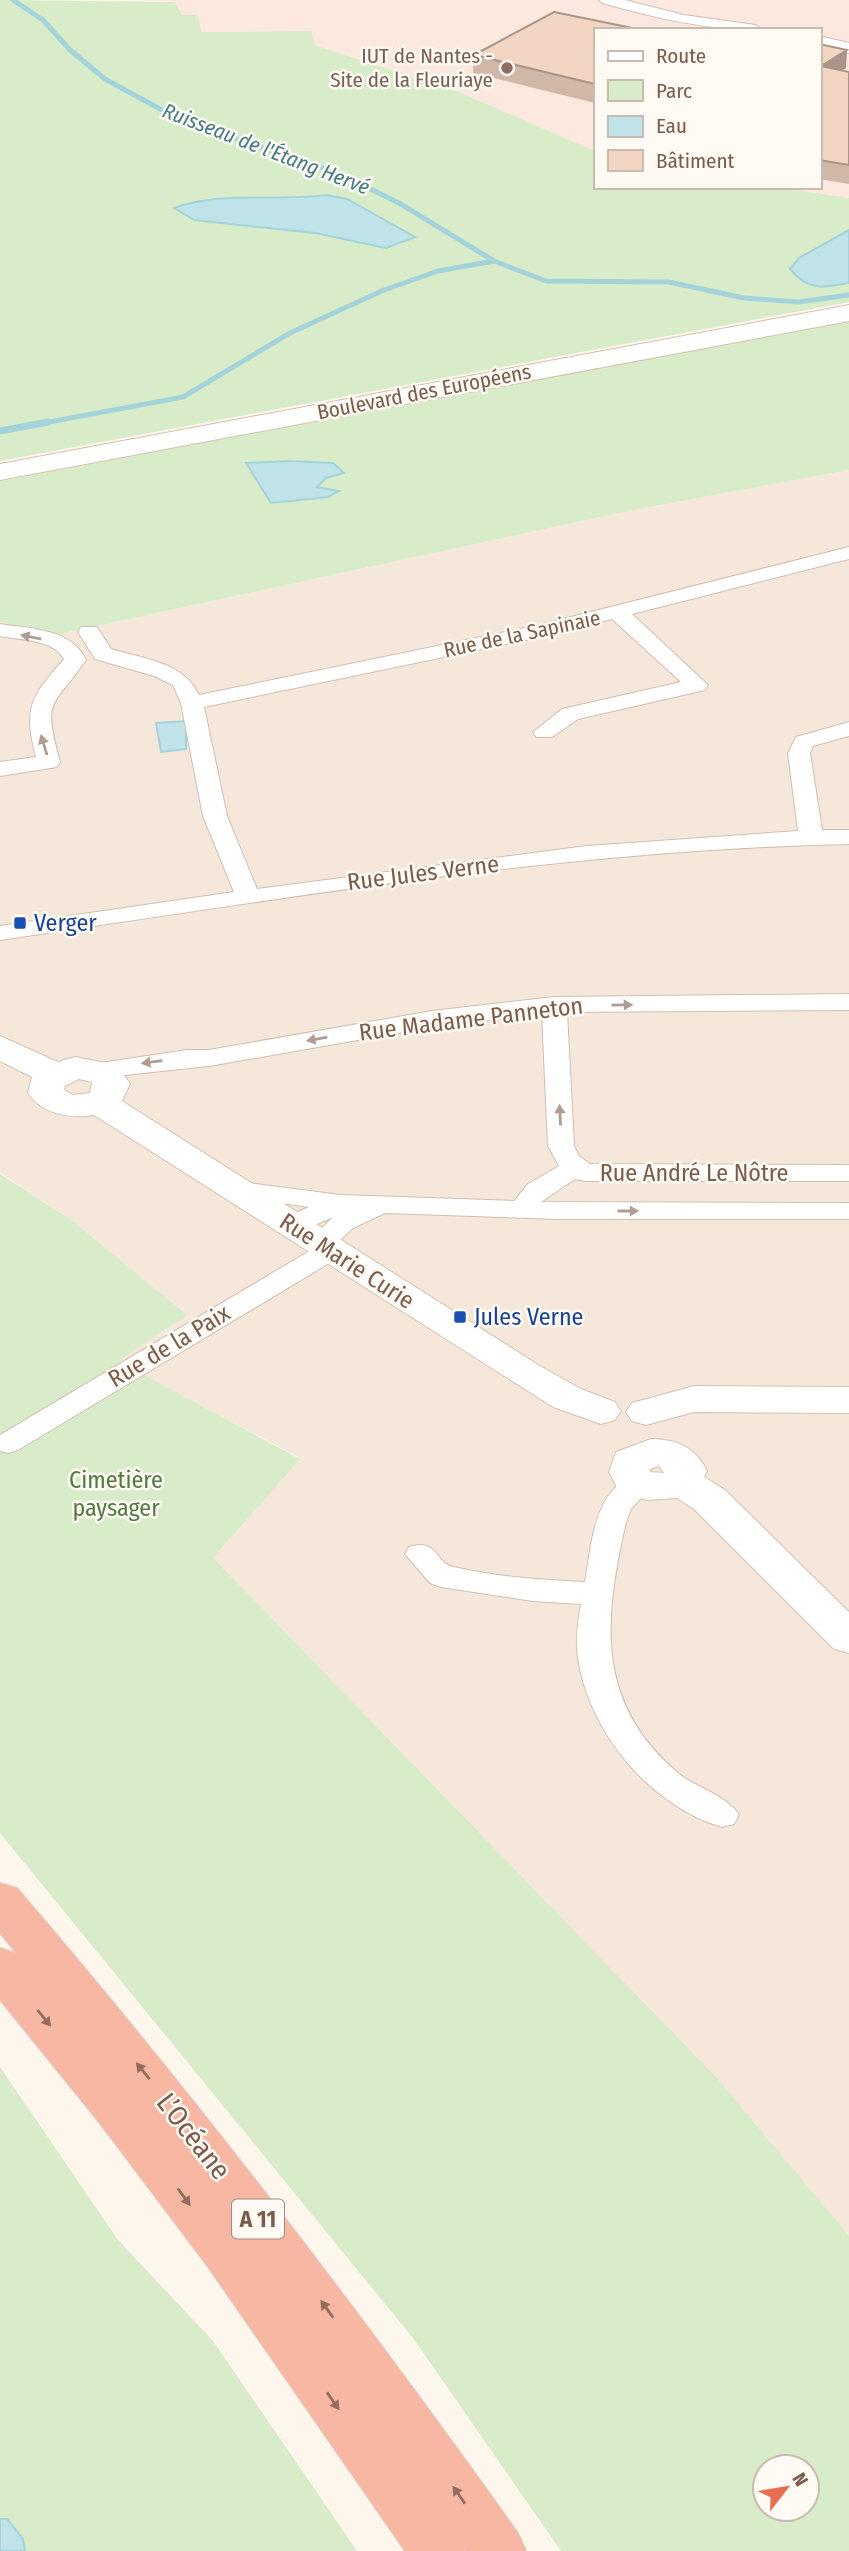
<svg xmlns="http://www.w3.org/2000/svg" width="849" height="2551" viewBox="0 0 849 2551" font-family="'Fira Sans Condensed',sans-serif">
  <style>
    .residential { fill: #f5e8da }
    .commercial { fill: #fde8e0 }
    .green { fill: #d8ecc9; fill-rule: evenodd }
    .water { fill: #bfe3e8; stroke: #a5d3da; stroke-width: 2 }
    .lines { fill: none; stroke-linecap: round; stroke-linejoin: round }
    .stream-far1 { stroke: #a5d3da; stroke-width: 5 }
    .stream { stroke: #a5d3da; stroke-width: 7 }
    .street-casing { stroke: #d1beb0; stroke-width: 2 }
    .secondary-casing { stroke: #d6c0b0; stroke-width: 2 }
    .highway-casing { stroke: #dad1cd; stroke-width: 2 }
    .street { fill: #fff; fill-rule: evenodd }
    .secondary { fill: #fff; fill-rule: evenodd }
    .highway { fill: #f7b7a3; fill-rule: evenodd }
    .wall { fill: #d1b7a8 }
    .shaded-wall { fill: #aa9588 }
    .building { fill: #f3d5c3; stroke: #aa9588; stroke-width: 2 }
    .oneway { fill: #af9d94 }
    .oneway2 { fill: #936e5e }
    .education-dot { fill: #8d6e63; stroke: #fffaf3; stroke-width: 2.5 }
    .transit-dot { fill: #1a4fb4; stroke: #fffaf3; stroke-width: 2.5 }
    .labels { text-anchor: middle; stroke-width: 5; stroke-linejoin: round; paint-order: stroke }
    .far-education-label { font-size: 21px; fill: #785e54; stroke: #fffaf3; text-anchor: end }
    .far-water-label { font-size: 21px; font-style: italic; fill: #437c86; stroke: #fffaf3 }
    .far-street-label { font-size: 21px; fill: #7a5c4d; stroke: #fffaf3 }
    .shield { fill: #fffaf3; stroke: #a28b7f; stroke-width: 2 }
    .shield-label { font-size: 23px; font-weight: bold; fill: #7a5c4d }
    .street-label { font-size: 24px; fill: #7a5c4d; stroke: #fffaf3 }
    .transit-label { font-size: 24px; fill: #164399; stroke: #fffaf3; text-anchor: start }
    .park-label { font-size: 24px; fill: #537a41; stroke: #fffaf3 }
    .near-street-label { font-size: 28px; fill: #7a5c4d; stroke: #fffaf3 }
  </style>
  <rect width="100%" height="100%" fill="#fdf6ec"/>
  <polygon class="residential" points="849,470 849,2236 714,2076 213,1558 300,1458 117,1361 187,1315 73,1221 0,1173 0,622 55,635 623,512"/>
  <polygon class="commercial" points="139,0 849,0 849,198 779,187 819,187 819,30 595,30 595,151 459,92 315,45 312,31 201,32 182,15 175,2"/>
  <g class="green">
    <polygon points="0,0 175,2 182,15 198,15 201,32 312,31 315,45 459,92 595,151 595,187 779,187 849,198 849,302 0,461"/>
    <path d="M849 320V470L623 512 55 635 0 622V481ZM247 463H256L343 473 325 478 317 487Z"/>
    <path d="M0 1174 73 1221 187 1315 118 1361 300 1459 213 1558 715 2076 849 2236V2551H561L413 2338 0 1833ZM765 2467H807V2509H765Z"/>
    <polygon points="0,2067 118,2240 213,2341 357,2551 0,2551"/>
  </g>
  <g class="water">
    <path d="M327 195 347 199 415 237 386 248 315 233 194 220 174 208C224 190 275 202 327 195Z"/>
    <path d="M849 230V283C823 288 808 291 790 269L799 258Z"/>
    <polygon points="290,461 333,463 344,473 326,478 317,487 339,491 328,497 271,503 246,463"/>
    <polygon points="186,721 186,749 161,752 156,723"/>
    <polygon points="0,2519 7,2519 23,2539 25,2551 0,2551"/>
  </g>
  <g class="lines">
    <g class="stream-far1">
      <polyline points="13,0 43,20 70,50 105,79 182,121 338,173 399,203 494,261 546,281 669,282 744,298 798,302 849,295"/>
      <polyline points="39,424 183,397 290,333 384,290 438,271 494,261"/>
    </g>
    <polyline class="stream" points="0,431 48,422"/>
    <defs>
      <g id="street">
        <path d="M599 0H625L684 15 755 25 763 30C706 30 656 18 602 3Z"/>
        <polygon points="819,36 849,43 849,53 819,46"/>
        <path d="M849 547V559L632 614 708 685 705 690 578 719 552 737H536L533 732 562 709 681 682 612 619 540 637 204 707 227 816 257 889 587 846 798 831 788 753 796 737 849 722V736L813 746 810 753 822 830H849V844C564 850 281 899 0 940V926L234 892 203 816 181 703 173 685 154 676 95 659 78 632 81 627H97L111 649C144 659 184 662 199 695L539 625Z"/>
        <path d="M0 624C31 629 71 628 86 660 52 709 42 697 60 762L57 767 0 776V762L36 757C23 708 31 696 64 659 53 639 20 640 0 636Z"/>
        <polygon points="849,994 849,1010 567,1012 574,1146 579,1156 590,1164 849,1165 849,1181 585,1181 575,1179 541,1202 849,1203 849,1219 559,1219 385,1213 353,1228 337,1243 345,1250 341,1256 18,1450 8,1453 0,1451 0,1435 311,1250 306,1244 333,1217 301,1231 281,1231 277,1225 281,1219 309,1207 224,1195 220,1189 224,1183 234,1181 340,1195 514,1201 528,1184 559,1166 548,1146 542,1014 432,1027 209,1066 96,1078 87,1075 83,1070 87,1065 187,1050 209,1050 432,1011 554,997"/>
        <path d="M639 1474 650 1477 654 1484 631 1509 626 1522C604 1619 594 1702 678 1773 696 1788 727 1795 739 1815L734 1824 722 1827C650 1806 589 1732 578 1658 575 1640 578 1621 581 1604L533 1601 441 1587 430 1583 405 1554 409 1547C439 1538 434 1563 454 1567 497 1577 542 1580 585 1582 592 1544 593 1487 639 1474Z"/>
      </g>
      <g id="secondary">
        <polygon points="849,305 849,321 0,480 0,464"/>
        <path d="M0 1036 58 1062 75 1057 117 1065 130 1084 122 1101 540 1366 581 1389 615 1402 621 1411 615 1420 601 1424 553 1407 94 1115C70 1119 42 1114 28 1093L32 1077 0 1061ZM79 1079 92 1082 90 1093 73 1095 64 1090 65 1086Z"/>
        <polygon points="694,1386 849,1387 849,1413 694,1412 646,1425 632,1421 626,1412 632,1403"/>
        <path d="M651 1439C676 1439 696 1447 707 1471L704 1477 725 1490 849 1612V1653L834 1649 695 1510 677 1498 646 1500 617 1488 609 1472 616 1452ZM659 1466 664 1473 650 1472V1469Z"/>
      </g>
      <path id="highway" d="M0 1883 17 1888C195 2095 360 2311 518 2533L526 2551H466L464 2548 465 2551H405L208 2267 98 2121 0 2000V1948L16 1953 0 1933Z"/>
    </defs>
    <use href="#street" class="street-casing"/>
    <use href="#secondary" class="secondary-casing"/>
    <use href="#highway" class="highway-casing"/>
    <use href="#street" class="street"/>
    <use href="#secondary" class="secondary"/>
    <use href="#highway" class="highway"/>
  </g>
  <g class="wall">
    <polygon points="595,30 595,103 473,73 474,55"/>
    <polygon points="819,44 846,68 842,70 849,72 849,184 819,179"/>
  </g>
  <polygon class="shaded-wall" points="847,50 846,68 820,84 821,66"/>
  <g class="building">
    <polygon points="554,12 642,30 595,30 595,84 474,55"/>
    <polygon points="819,44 847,50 821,66 849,72 849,165 819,160"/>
  </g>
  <defs><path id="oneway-solid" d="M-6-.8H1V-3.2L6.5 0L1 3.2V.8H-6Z" transform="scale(1.75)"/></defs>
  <g class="oneway">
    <use href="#oneway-solid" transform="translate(31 637) rotate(-168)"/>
    <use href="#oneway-solid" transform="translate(44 745) rotate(-107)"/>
    <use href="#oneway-solid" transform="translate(622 1005) rotate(-1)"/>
    <use href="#oneway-solid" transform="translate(317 1039) rotate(170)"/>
    <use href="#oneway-solid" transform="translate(152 1062) rotate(173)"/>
    <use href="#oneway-solid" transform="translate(560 1115) rotate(-93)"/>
    <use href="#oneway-solid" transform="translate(628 1211)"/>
  </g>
  <g class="oneway2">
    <use href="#oneway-solid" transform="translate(44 2018) rotate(51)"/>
    <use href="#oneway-solid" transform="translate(143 2071) rotate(-129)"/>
    <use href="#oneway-solid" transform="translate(184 2197) rotate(54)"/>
    <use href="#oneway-solid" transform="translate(327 2309) rotate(-126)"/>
    <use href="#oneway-solid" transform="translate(333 2401) rotate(55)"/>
    <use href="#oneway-solid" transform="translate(459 2495) rotate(-125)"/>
  </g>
  <circle class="education-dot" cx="507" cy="68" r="7"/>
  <g class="transit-dot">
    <rect x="13" y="916" width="14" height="14" rx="3.5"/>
    <rect x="453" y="1310" width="14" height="14" rx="3.5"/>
  </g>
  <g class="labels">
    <g class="far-education-label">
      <text x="493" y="63">IUT de Nantes -<tspan x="493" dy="24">Site de la Fleuriaye</tspan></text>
    </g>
    <g class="far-water-label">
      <text transform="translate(266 149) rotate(21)" y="7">Ruisseau de l'Étang Hervé</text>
    </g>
    <g class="far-street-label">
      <text transform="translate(424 392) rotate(-11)" y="7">Boulevard des Européens</text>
      <text transform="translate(522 634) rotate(-12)" y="7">Rue de la Sapinaie</text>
    </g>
    <rect class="shield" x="232" y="2199.5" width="52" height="39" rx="5"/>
    <g class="shield-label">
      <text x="258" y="2227">A 11</text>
    </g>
    <g class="street-label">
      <text transform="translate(423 873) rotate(-7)" y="8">Rue Jules Verne</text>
      <text transform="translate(471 1019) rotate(-7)" y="8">Rue Madame Panneton</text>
      <text x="694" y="1181">Rue André Le Nôtre</text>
      <text transform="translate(347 1261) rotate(33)" y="8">Rue Marie Curie</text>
      <text transform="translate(169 1346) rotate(-31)" y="8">Rue de la Paix</text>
    </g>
    <g class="transit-label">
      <text x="34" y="931">Verger</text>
      <text x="474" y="1325">Jules Verne</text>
    </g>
    <g class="park-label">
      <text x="116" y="1488">Cimetière<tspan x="116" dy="28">paysager</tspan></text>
    </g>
    <g class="near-street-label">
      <text transform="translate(194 2136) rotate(52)" y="10">L’Océane</text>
    </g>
  </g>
  <rect x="594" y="28" width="228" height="161" fill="#fffaf3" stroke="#cabbb1" stroke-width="2"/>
  <rect x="608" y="51" width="35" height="10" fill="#ffffff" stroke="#cabbb1" stroke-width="2"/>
  <text x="656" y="63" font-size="21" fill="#7a5c4d">Route</text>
  <rect x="608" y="80" width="35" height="21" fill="#d8ecc9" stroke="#cabbb1" stroke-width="2"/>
  <text x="656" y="98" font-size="21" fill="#7a5c4d">Parc</text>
  <rect x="608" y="116" width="35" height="21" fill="#bfe3e8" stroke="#cabbb1" stroke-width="2"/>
  <text x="656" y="133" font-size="21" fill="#7a5c4d">Eau</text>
  <rect x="608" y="150" width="35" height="21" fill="#f3d5c3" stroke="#cabbb1" stroke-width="2"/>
  <text x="656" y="168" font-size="21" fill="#7a5c4d">Bâtiment</text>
  <g transform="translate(786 2488) rotate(59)"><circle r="33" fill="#fffaf3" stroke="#cabbb1" stroke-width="2"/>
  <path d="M0-5L12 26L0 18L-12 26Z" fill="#e76f51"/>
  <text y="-10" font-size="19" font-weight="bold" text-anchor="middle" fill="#7a5c4d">N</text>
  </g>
</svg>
